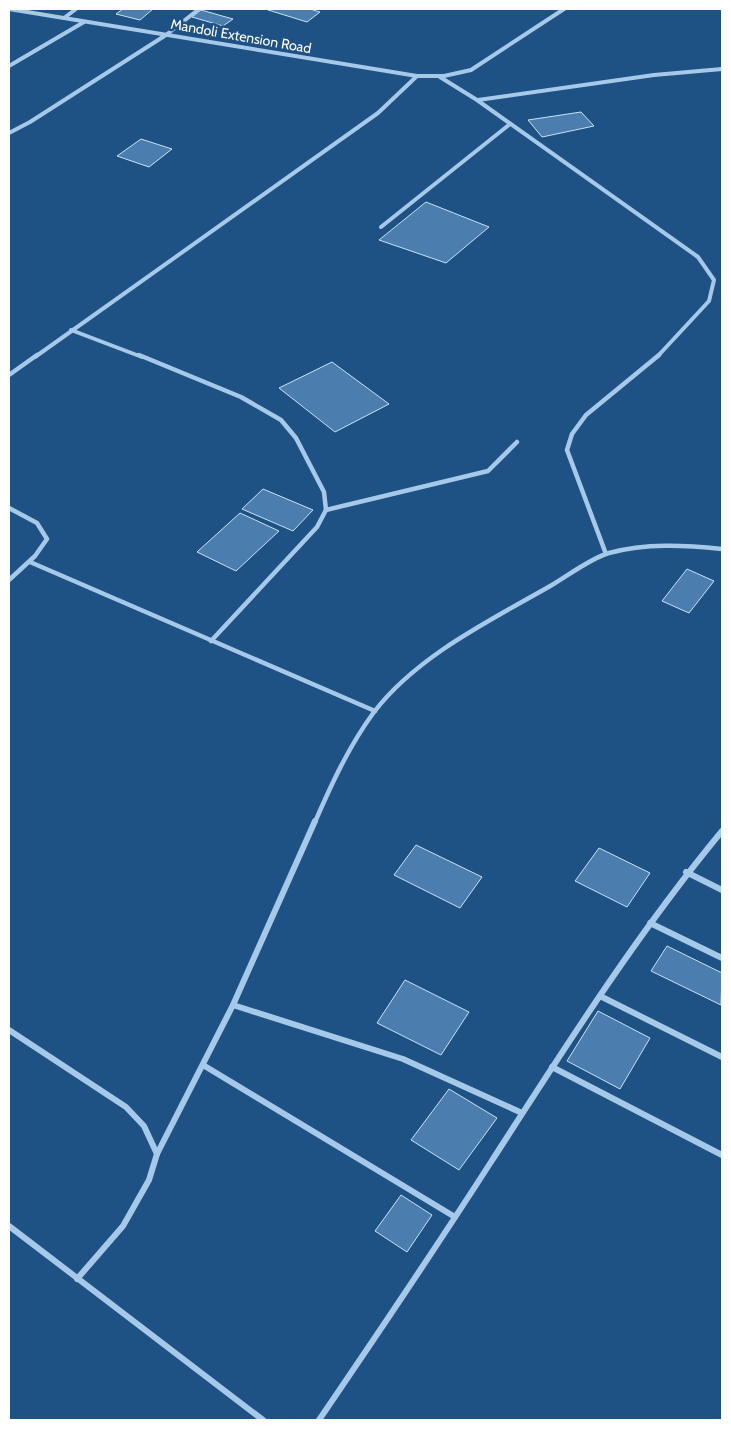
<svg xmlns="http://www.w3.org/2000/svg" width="731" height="1429" viewBox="0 0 731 1429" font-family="Cabin,sans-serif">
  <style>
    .building { fill: #4b7daf; stroke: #cae1f7 }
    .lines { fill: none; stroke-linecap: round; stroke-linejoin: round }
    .minor-far2 { stroke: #a6c9ea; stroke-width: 4 }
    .minor-far1 { stroke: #a6c9ea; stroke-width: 4.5 }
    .minor { stroke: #a6c9ea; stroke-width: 6 }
    .labels { text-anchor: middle; stroke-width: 5; stroke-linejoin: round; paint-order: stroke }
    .far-street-label { font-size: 14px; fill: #fff; stroke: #1e5184 }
  </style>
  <rect width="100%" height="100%" fill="#1e5184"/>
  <g class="building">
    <polygon points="123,9 153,9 140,20 116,14"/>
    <polygon points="265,9 310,9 320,12 307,22"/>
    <polygon points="201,10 233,19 223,26 192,17"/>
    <polygon points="581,112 594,126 542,137 528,120"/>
    <polygon points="141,139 172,149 149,167 117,156"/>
    <polygon points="426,202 489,227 446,263 379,240"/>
    <polygon points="332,362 389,404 335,432 279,388"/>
    <polygon points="263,489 313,510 293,531 242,509"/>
    <polygon points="240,513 279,531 236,571 197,552"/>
    <polygon points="687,569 714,581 689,613 662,601"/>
    <polygon points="416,845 482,877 460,908 394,875"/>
    <polygon points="599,848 650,873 627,907 575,881"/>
    <polygon points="667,946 722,973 721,1005 651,971"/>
    <polygon points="405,980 469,1012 441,1055 377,1023"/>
    <polygon points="598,1011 650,1038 620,1089 567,1061"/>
    <polygon points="449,1089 497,1118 459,1170 411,1140"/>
    <polygon points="401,1195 432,1215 407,1252 375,1231"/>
  </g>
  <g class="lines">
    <g class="minor-far2">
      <polyline points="9,9 417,76 444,76 471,70 564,9"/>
      <polyline points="64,18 76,9"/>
      <polyline points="9,66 84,22"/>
      <polyline points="440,77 477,100 698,257 714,280 709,301 657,357"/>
      <polyline points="478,100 654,75 722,69"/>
      <polyline points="9,133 30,122 166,35 199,9"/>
      <polyline points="381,227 510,124"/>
      <polyline points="71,330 142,357"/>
      <polyline points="35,357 378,113 417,76"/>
    </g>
    <g class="minor-far1">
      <polyline points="139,355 241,397 281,420 296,438 324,492 326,510 317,527 211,641"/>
      <polyline points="9,375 37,355"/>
      <polyline points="9,508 37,523 47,539 35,556 9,580"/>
      <polyline points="326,510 488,471 517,442"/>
      <polyline points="606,554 567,450 572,434 586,415 659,355"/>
      <polyline points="30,562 375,711"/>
      <path d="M315 822C332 783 349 746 374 712 418 655 491 620 552 585 569 575 591 558 609 553 646 543 684 545 722 549"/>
    </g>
    <g class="minor">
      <polyline points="686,872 722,890"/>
      <polyline points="650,923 722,958"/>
      <polyline points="600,996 722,1057"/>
      <polyline points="233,1005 403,1059 522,1113"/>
      <polyline points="9,1030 126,1107 144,1126 157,1154 149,1180 123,1226 77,1279"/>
      <polyline points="203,1065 455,1217"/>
      <polyline points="552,1067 722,1155"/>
      <polyline points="157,1154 233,1005 315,821"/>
      <polyline points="9,1226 263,1420"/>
      <path d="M319 1420C377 1335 435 1249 491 1162 564 1049 636 935 722 831"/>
    </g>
  </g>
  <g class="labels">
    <g class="far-street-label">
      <text transform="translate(241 36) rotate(10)" y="5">Mandoli Extension Road</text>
    </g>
  </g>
  <rect width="731" height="1429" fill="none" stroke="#ffffff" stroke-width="20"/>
</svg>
